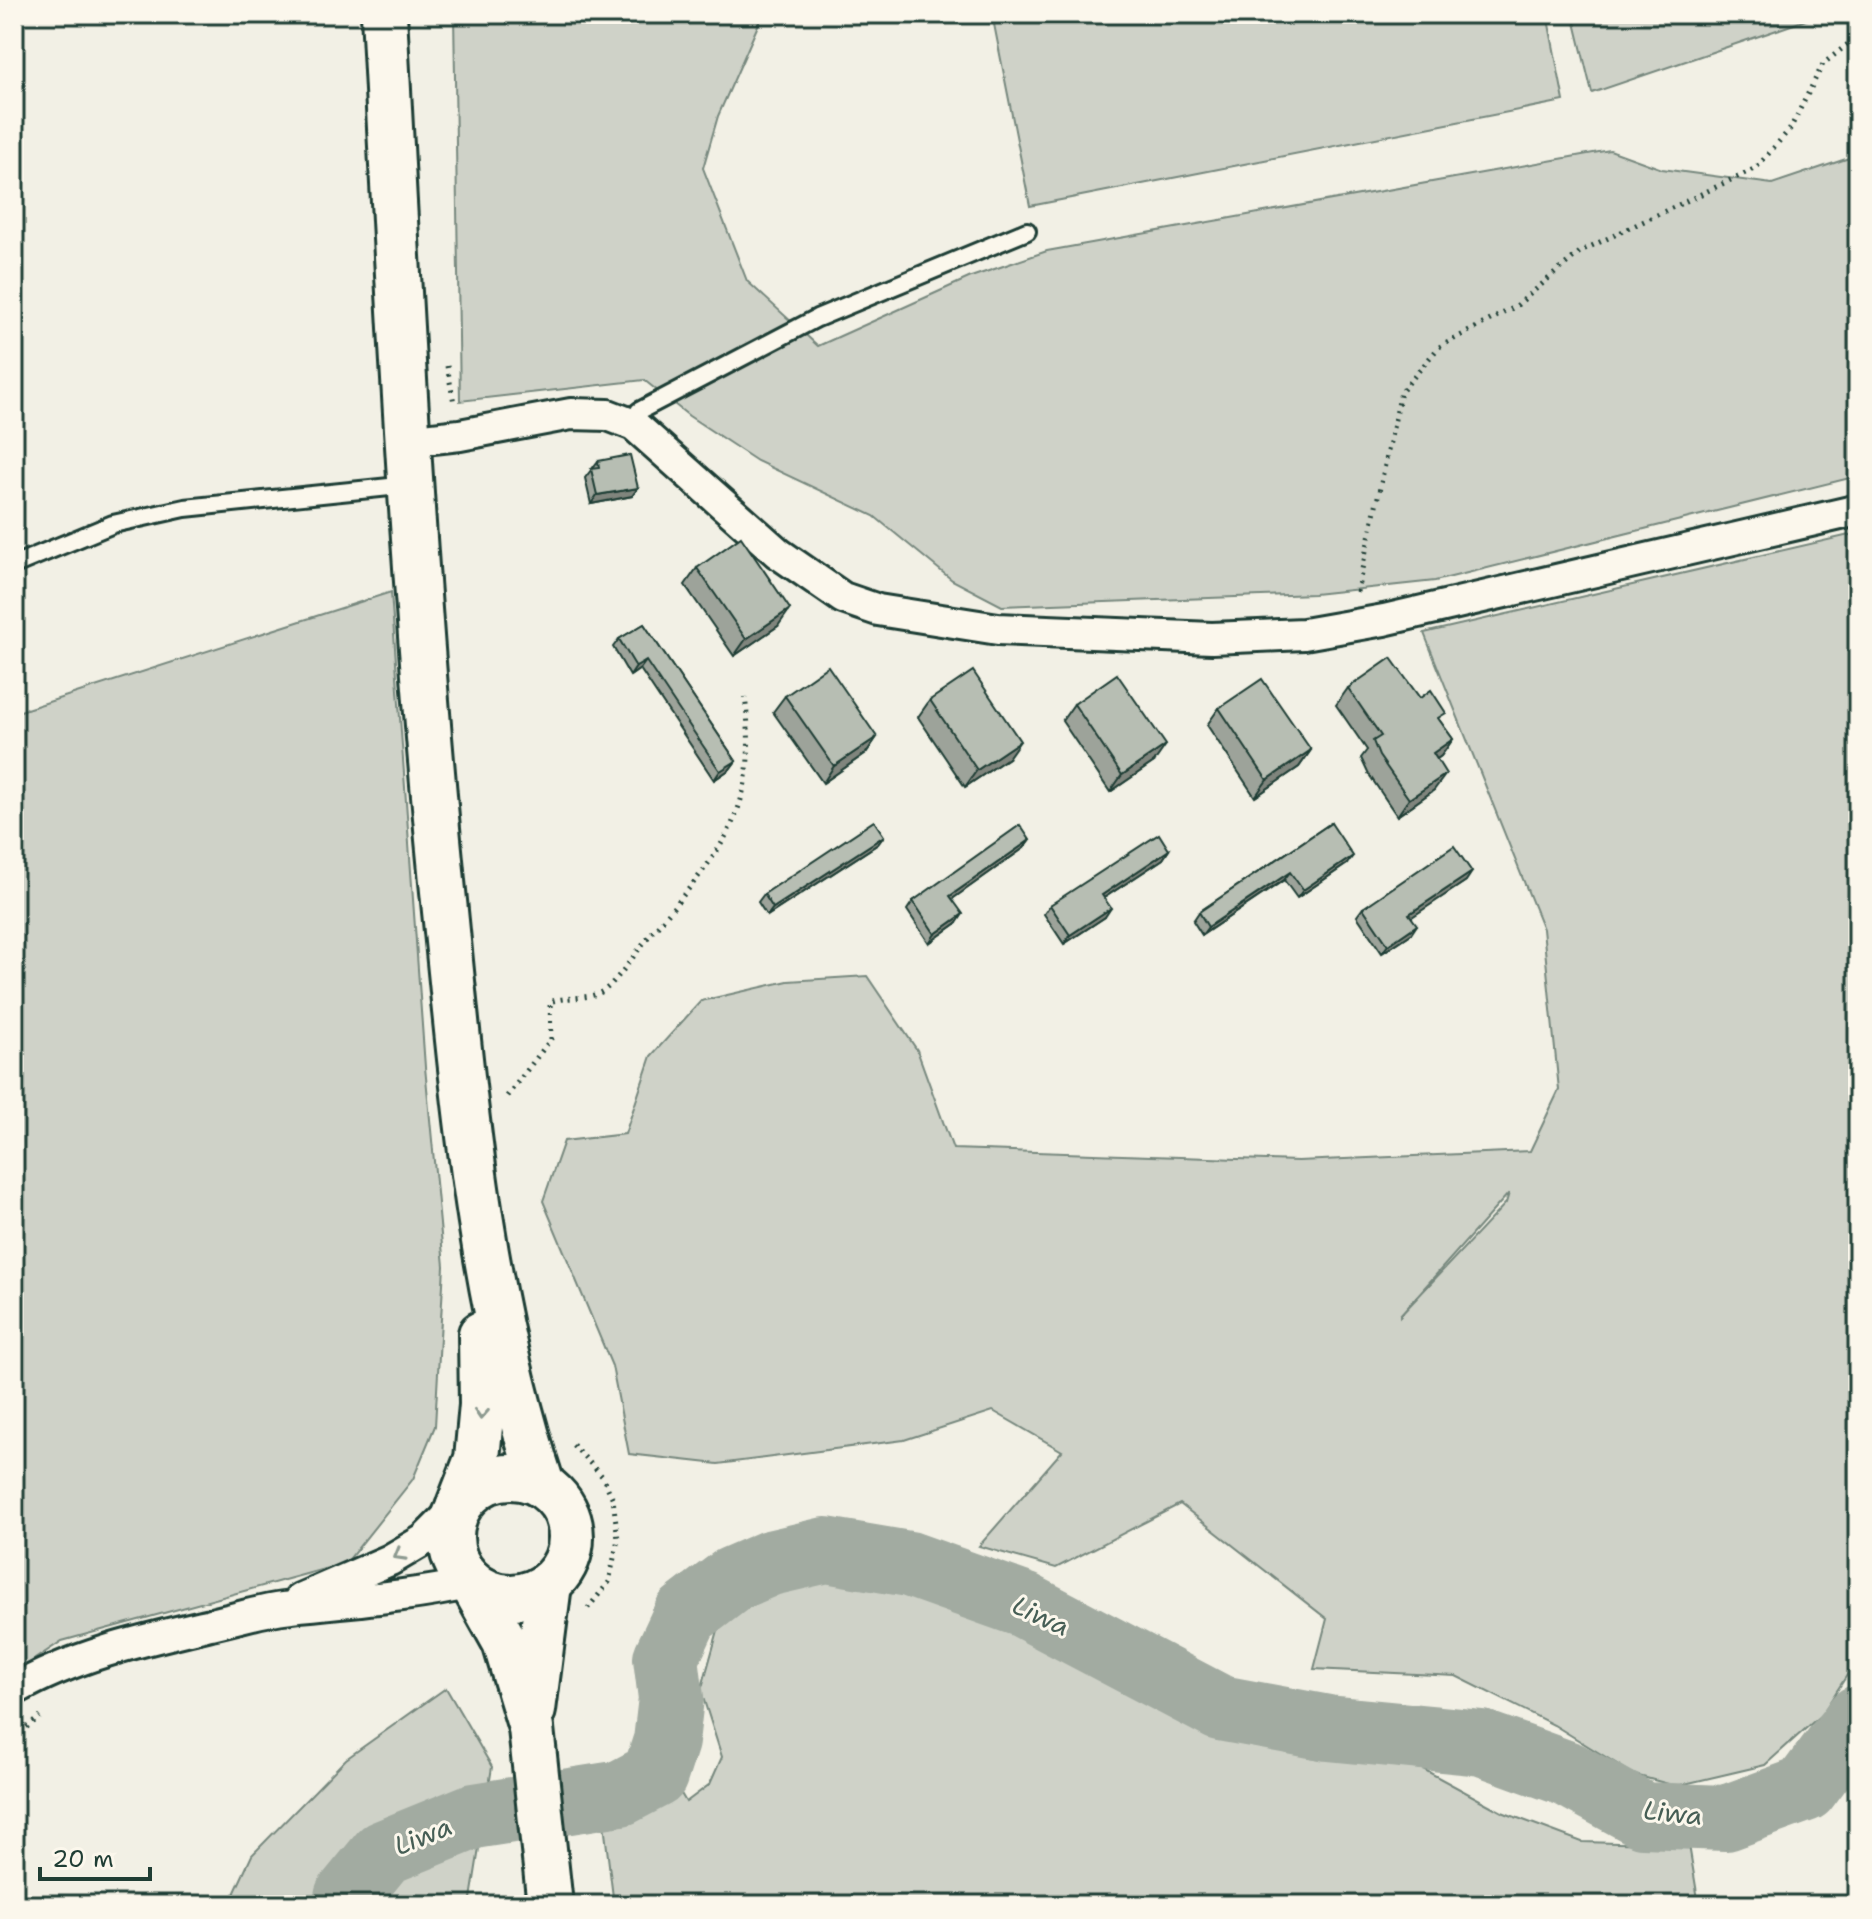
<svg xmlns="http://www.w3.org/2000/svg" width="1872" height="1919" viewBox="0 0 1872 1919" font-family="'Shantell Sans',sans-serif">
  <style>
    .green { fill: #cfd2c8; stroke: #77887e; stroke-width: 2; fill-rule: evenodd }
    .lines { fill: none; stroke-linecap: round; stroke-linejoin: round }
    .river { stroke: #a2aba1; stroke-width: 66 }
    .service-casing { stroke: #1f3d34; stroke-width: 22 }
    .minor-casing { stroke: #1f3d34; stroke-width: 36 }
    .secondary-casing { stroke: #1f3d34; stroke-width: 50 }
    .path { stroke: #1f3d34; stroke-width: 5; stroke-dasharray: 2 6; stroke-linecap: butt }
    .service { stroke: #fbf7ec; stroke-width: 16 }
    .minor { stroke: #fbf7ec; stroke-width: 30 }
    .secondary { stroke: #fbf7ec; stroke-width: 44 }
    .wall { fill: #9da39a; stroke: #1f3d34; stroke-width: 2 }
    .shaded-wall { fill: #80857d; stroke: #1f3d34; stroke-width: 2 }
    .building { fill: #b7beb3; stroke: #1f3d34; stroke-width: 2 }
    .oneway { stroke: #8d9a90 }
    .labels { text-anchor: middle; stroke-width: 6; stroke-linejoin: round; paint-order: stroke }
    .water-label { font-size: 26px; font-style: italic; fill: #465e55; stroke: #fbf7ec }
  </style>
  <rect width="100%" height="100%" fill="#f2f0e5"/>
  <filter id="ink" filterUnits="userSpaceOnUse"><feTurbulence type="fractalNoise" baseFrequency=".0125" numOctaves="2"/><feDisplacementMap in="SourceGraphic" scale="16" xChannelSelector="R" yChannelSelector="G"/><feConvolveMatrix kernelMatrix="1 2 1 2 8 2 1 2 1" color-interpolation-filters="sRGB"/></filter>
  <g filter="url(#ink)">
    <g class="green">
      <polygon points="454,14 763,14 718,116 703,168 747,281 818,346 971,277 1047,251 1610,150 1662,169 1772,184 1858,155 1858,476 1435,581 1314,594 1002,606 952,580 874,516 757,461 689,416 644,380 460,401"/>
      <polygon points="992,14 1547,14 1564,101 1030,206"/>
      <polygon points="1573,14 1806,14 1809,19 1592,93"/>
      <path d="M1858 533V1658L1822 1714 1765 1765 1676 1786 1635 1775 1554 1725 1456 1676 1314 1669 1327 1619 1180 1504 1056 1568 979 1546 1062 1451 993 1411 904 1440 718 1464 629 1454 612 1366 543 1201 564 1141 625 1134 651 1056 701 1001 788 981 867 976 917 1050 953 1149 1298 1161 1530 1151 1559 1090 1543 929 1424 633ZM1509 1193 1506 1203 1400 1316V1315Z"/>
      <polygon points="391,592 425,1067 444,1266 435,1426 413,1479 346,1563 62,1641 14,1673 14,713"/>
      <polygon points="819,1568 937,1588 1151,1686 1205,1726 1288,1747 1423,1769 1502,1812 1582,1842 1689,1845 1699,1905 614,1905 602,1808 657,1793 673,1780 686,1802 710,1784 722,1757 701,1691 722,1616"/>
      <polygon points="446,1688 492,1767 470,1905 229,1905 252,1855 346,1759"/>
    </g>
    <g class="lines">
      <polyline class="river" points="346,1905 347,1897 383,1853 474,1816 621,1793 655,1775 666,1741 671,1698 666,1658 686,1615 733,1579 770,1563 826,1550 909,1564 1024,1605 1220,1708 1328,1728 1482,1743 1568,1774 1643,1815 1726,1818 1805,1789 1858,1718"/>
      <defs>
        <g id="service">
          <polyline points="634,425 639,411 817,318 1027,231"/>
          <polyline points="14,565 113,524 185,508 409,485"/>
        </g>
        <g id="minor">
          <polyline points="406,441 460,435 571,414 608,415 634,425 778,553 843,598 878,610 998,629 1212,638 1304,634 1384,620 1858,510"/>
          <polyline points="300,1599 390,1560 424,1540 459,1505"/>
          <path d="M14 1690C75 1655 143 1640 211 1624 235 1619 259 1611 283 1608 346 1601 410 1597 472 1583"/>
        </g>
        <g id="secondary">
          <path d="M384 14C400 317 415 619 446 921 465 1112 482 1303 542 1485"/>
          <circle cx="511" cy="1537" r="60"/>
          <polyline points="459,1505 477,1459 482,1405 481,1334"/>
          <polyline points="472,1583 505,1642 531,1728 550,1905"/>
          <polyline points="533,1710 549,1584"/>
        </g>
      </defs>
      <use href="#service" class="service-casing"/>
      <use href="#minor" class="minor-casing"/>
      <use href="#secondary" class="secondary-casing"/>
      <g class="path">
        <polyline points="447,366 454,403"/>
        <polyline points="1357,592 1401,392 1439,347 1515,307 1581,251 1756,168 1790,129 1823,64 1858,36"/>
        <path d="M507 1096 551 1039 550 1002C565 996 589 1000 603 991 617 982 638 949 650 935 720 851 761 814 745 697"/>
        <polyline points="573,1445 602,1476 613,1499 618,1539 609,1582 588,1608"/>
        <polyline points="14,1737 40,1717"/>
        <polyline points="14,1794 14,1798"/>
      </g>
      <use href="#service" class="service"/>
      <use href="#minor" class="minor"/>
      <use href="#secondary" class="secondary"/>
    </g>
    <g class="wall">
      <polygon points="598,461 632,496 591,504 585,478"/>
      <polygon points="697,568 778,626 734,656 685,585"/>
      <polygon points="644,624 736,761 730,769 714,780 640,669 630,676 613,647 619,639"/>
      <polygon points="1348,688 1420,698 1440,721 1453,739 1441,756 1437,759 1434,790 1397,816 1368,773 1361,758 1367,750 1336,705"/>
      <polygon points="785,696 877,737 866,753 823,783 773,712"/>
      <polygon points="930,700 1008,758 965,787 918,717"/>
      <polygon points="1074,704 1154,762 1110,792 1062,721"/>
      <polygon points="1219,708 1311,750 1299,767 1255,797 1207,725"/>
      <polygon points="1331,823 1347,864 1297,898 1284,880 1202,935 1193,921 1199,912"/>
      <polygon points="884,836 878,844 767,916 758,902 764,894"/>
      <polygon points="1030,840 1024,848 952,899 957,923 929,943 907,910 913,901"/>
      <polygon points="1169,850 1163,859 1104,898 1105,917 1064,944 1044,914 1050,905"/>
      <polygon points="1466,881 1411,917 1411,934 1382,953 1357,916 1363,908"/>
    </g>
    <g class="shaded-wall">
      <polygon points="638,488 632,496 591,504 597,495"/>
      <polygon points="790,609 778,626 734,656 746,639"/>
      <polygon points="646,661 640,669 630,676 636,667"/>
      <polygon points="877,737 866,753 823,783 834,766"/>
      <polygon points="1453,739 1441,756 1421,770 1433,753"/>
      <polygon points="1020,741 1008,758 965,787 977,770"/>
      <polygon points="1166,745 1154,762 1110,792 1122,775"/>
      <polygon points="1311,750 1299,767 1255,797 1267,780"/>
      <polygon points="736,761 730,769 714,780 720,771"/>
      <polygon points="1446,774 1434,790 1397,816 1409,799"/>
      <polygon points="884,836 878,844 767,916 773,908"/>
      <polygon points="1030,840 1024,848 944,905 950,896"/>
      <polygon points="1169,850 1163,859 1096,903 1102,895"/>
      <polygon points="1353,856 1347,864 1297,898 1303,890"/>
      <polygon points="1290,872 1284,880 1202,935 1208,927"/>
      <polygon points="1472,872 1466,881 1403,923 1409,914"/>
      <polygon points="1111,908 1105,917 1064,944 1070,935"/>
      <polygon points="963,914 957,923 929,943 935,934"/>
      <polygon points="1417,925 1411,934 1382,953 1388,945"/>
    </g>
    <g class="building">
      <polygon points="630,455 638,488 597,495 591,469 599,468 598,461"/>
      <polygon points="741,537 790,609 746,639 697,568"/>
      <polygon points="644,624 736,761 720,771 646,661 636,667 619,639"/>
      <polygon points="1391,658 1420,698 1431,690 1446,713 1438,718 1453,739 1433,753 1446,774 1409,799 1379,756 1373,741 1381,736 1348,688"/>
      <polygon points="828,666 877,737 834,766 785,696"/>
      <polygon points="973,671 1020,741 977,770 930,700"/>
      <polygon points="1117,674 1166,745 1122,775 1074,704"/>
      <polygon points="1262,679 1311,750 1267,780 1219,708"/>
      <polygon points="874,821 884,836 773,908 764,894"/>
      <polygon points="1331,823 1353,856 1303,890 1290,872 1208,927 1199,912"/>
      <polygon points="1020,825 1030,840 950,896 963,914 935,934 913,901"/>
      <polygon points="1159,834 1169,850 1102,895 1111,908 1070,935 1050,905"/>
      <polygon points="1454,846 1472,872 1409,914 1417,925 1388,945 1363,908"/>
    </g>
    <defs><path id="oneway-chevron" d="M-2-3.5L2.5 0L-2 3.5" fill="none" stroke-width="1.6" stroke-linecap="round" stroke-linejoin="round" transform="scale(2)"/></defs>
    <g class="oneway">
      <use href="#oneway-chevron" transform="translate(481 1414) rotate(94)"/>
      <use href="#oneway-chevron" transform="translate(399 1555) rotate(150)"/>
    </g>
  </g>
  <g class="labels">
    <g class="water-label">
      <text transform="translate(1041 1616) rotate(25)" y="9">Liwa</text>
      <text transform="translate(1673 1813) rotate(6)" y="9">Liwa</text>
      <text transform="translate(423 1836) rotate(-22)" y="9">Liwa</text>
    </g>
  </g>
  <rect width="1872" height="1919" fill="none" stroke="#fbf7ec" stroke-width="48"/>
  <rect x="24" y="24" width="1824" height="1871" fill="none" stroke="#1f3d34" stroke-width="3" filter="url(#ink)"/>
  <path d="M40 1867v12h110v-12" fill="none" stroke="#1f3d34" stroke-width="4"/>
  <text x="52" y="1867" font-size="24" fill="#1f3d34" stroke="#fbf7ec" stroke-width="6" paint-order="stroke">20 m</text>
</svg>
